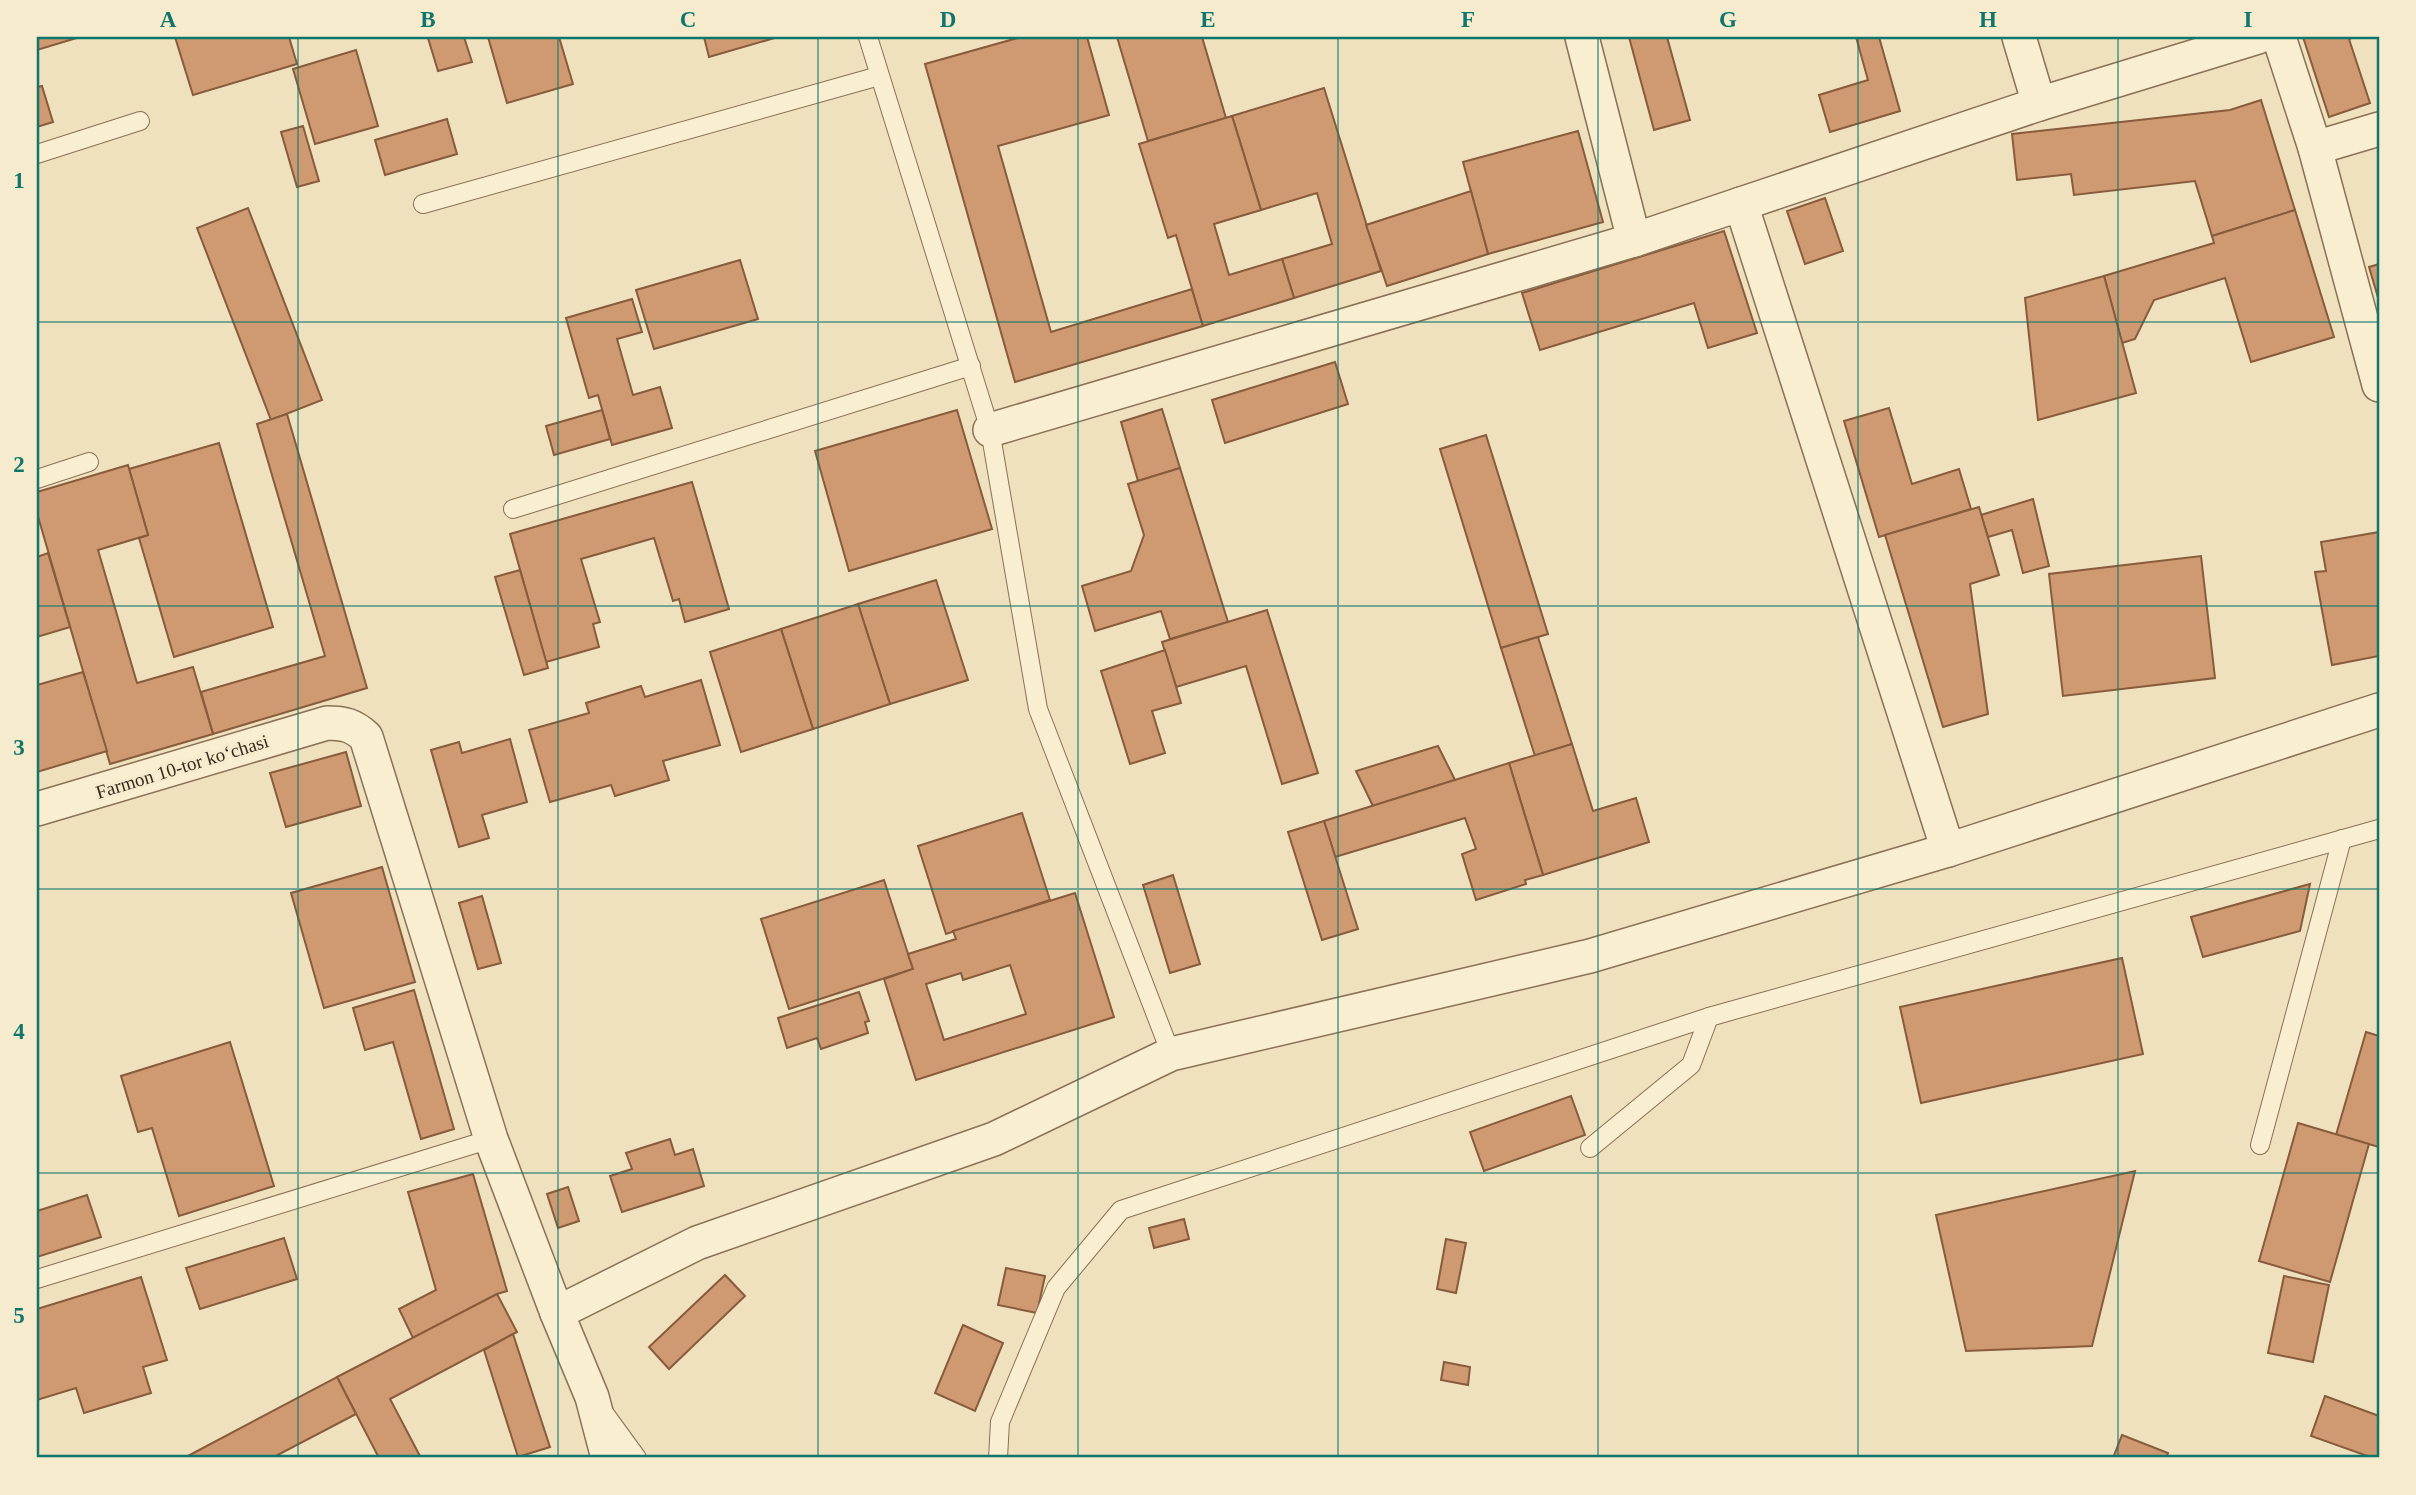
<svg xmlns="http://www.w3.org/2000/svg" width="2416" height="1495" viewBox="0 0 2416 1495" font-family="Georgia,serif">
  <style>
    .building { fill: #cf9a71; stroke: #875b3b; stroke-width: 2; fill-rule: evenodd }
    .lines { fill: none; stroke-linecap: round; stroke-linejoin: round }
    .lane-casing { stroke: #887156; stroke-width: 20 }
    .street-casing { stroke: #887156; stroke-width: 36 }
    .lane { stroke: #faeed0; stroke-width: 18 }
    .street { stroke: #faeed0; stroke-width: 33 }
    .grid { fill: none; stroke: #0f766e; stroke-width: 2; stroke-opacity: 0.55 }
    .labels { text-anchor: middle; stroke-width: 6; stroke-linejoin: round; paint-order: stroke }
    .street-label { font-size: 19px; fill: #36291b; stroke: #f6ebcd }
    .neatline { fill: none; stroke: #0f766e; stroke-width: 2.5 }
    .grid-label { font-size: 23px; text-anchor: middle; font-weight: bold; fill: #0f766e }
  </style>
  <rect width="100%" height="100%" fill="#efe1bd"/>
  <g class="building">
    <polygon points="37,37 80,37 37,50"/>
    <polygon points="175,37 289,37 297,64 193,95"/>
    <polygon points="433,37 464,37 472,62 438,71 428,38"/>
    <polygon points="488,37 559,37 573,84 507,103"/>
    <polygon points="704,37 778,37 709,57"/>
    <polygon points="1021,37 1087,37 1109,115 998,146 1051,332 1192,289 1203,326 1015,382 925,64"/>
    <polygon points="1117,37 1202,37 1226,118 1148,141"/>
    <polygon points="1629,37 1667,37 1690,120 1654,130"/>
    <polygon points="1856,37 1879,37 1900,111 1830,132 1819,95 1868,80"/>
    <polygon points="2303,37 2355,37 2349,39 2370,103 2329,117"/>
    <polygon points="356,50 378,126 315,144 293,69"/>
    <polygon points="42,86 53,122 37,127 37,87"/>
    <polygon points="1324,88 1381,271 1294,298 1282,259 1332,244 1317,193 1261,210 1232,116"/>
    <polygon points="2261,100 2295,210 2212,236 2195,181 2074,195 2071,174 2017,180 2012,134 2230,110"/>
    <polygon points="1232,116 1261,210 1214,224 1229,275 1282,259 1294,298 1203,326 1176,235 1168,238 1139,144"/>
    <polygon points="447,119 457,154 385,175 375,140"/>
    <polygon points="303,126 319,181 297,187 281,132"/>
    <polygon points="1578,131 1603,222 1488,254 1463,162"/>
    <polygon points="1471,191 1488,254 1387,286 1366,225"/>
    <polygon points="1825,198 1843,251 1805,264 1787,211"/>
    <polygon points="248,208 322,400 271,420 197,228"/>
    <polygon points="2295,210 2334,337 2251,362 2225,278 2154,300 2135,339 2122,343 2104,276 2214,243 2212,236"/>
    <polygon points="1724,231 1757,333 1708,348 1694,303 1540,350 1522,293"/>
    <polygon points="740,260 758,319 654,349 636,290"/>
    <polygon points="2379,264 2379,301 2369,267"/>
    <polygon points="2104,276 2136,393 2038,420 2025,298"/>
    <polygon points="632,299 642,332 617,339 633,395 660,387 672,428 612,445 598,395 589,398 566,318"/>
    <polygon points="1335,362 1348,404 1225,443 1212,400"/>
    <polygon points="1889,408 1912,484 1959,469 1971,509 1879,537 1844,421"/>
    <polygon points="1162,409 1180,468 1138,481 1121,422"/>
    <polygon points="602,410 610,439 554,455 546,426"/>
    <polygon points="957,410 992,529 849,571 815,451"/>
    <polygon points="287,414 367,688 213,734 201,692 325,656 257,424"/>
    <polygon points="1486,435 1548,634 1501,648 1440,449"/>
    <polygon points="219,443 273,627 174,657 139,538 148,535 129,469"/>
    <polygon points="128,465 148,535 98,550 137,683 193,667 213,734 110,764 37,513 37,492"/>
    <polygon points="1180,468 1228,622 1170,639 1161,611 1095,631 1082,586 1131,571 1144,535 1128,484"/>
    <polygon points="692,482 729,609 685,622 679,599 673,601 654,538 581,559 600,622 593,624 599,647 546,662 510,534"/>
    <polygon points="2033,499 2049,566 2023,573 2012,530 1988,537 1981,515"/>
    <polygon points="1979,507 1999,575 1970,584 1988,714 1943,727 1885,535"/>
    <polygon points="2379,532 2379,656 2332,665 2315,572 2326,571 2321,542"/>
    <polygon points="48,553 70,627 37,637 37,557"/>
    <polygon points="2201,556 2215,678 2063,696 2049,574"/>
    <polygon points="520,570 548,668 524,675 495,577"/>
    <polygon points="936,580 968,680 890,704 858,604"/>
    <polygon points="858,604 890,704 813,729 781,629"/>
    <polygon points="1267,610 1318,773 1282,784 1246,666 1176,687 1162,642"/>
    <polygon points="781,629 813,729 741,752 710,652"/>
    <polygon points="1538,637 1572,744 1535,756 1501,648"/>
    <polygon points="1165,650 1181,703 1152,711 1165,753 1130,764 1101,671"/>
    <polygon points="83,672 107,751 37,772 37,685"/>
    <polygon points="701,680 720,745 663,761 669,780 615,796 611,785 550,802 529,730 589,713 586,703 641,686 645,697"/>
    <polygon points="510,739 527,802 482,815 489,838 459,847 431,750 459,742 462,753"/>
    <polygon points="1572,744 1593,811 1636,798 1649,842 1543,875 1509,763"/>
    <polygon points="1438,746 1455,780 1373,806 1356,771"/>
    <polygon points="346,752 361,806 286,827 270,773"/>
    <polygon points="1509,763 1543,875 1525,880 1526,884 1476,900 1462,854 1476,849 1465,818 1335,857 1324,821"/>
    <polygon points="1022,813 1050,900 946,934 918,846"/>
    <polygon points="1324,821 1358,929 1322,940 1288,832"/>
    <polygon points="382,867 415,982 324,1008 291,893"/>
    <polygon points="1173,875 1200,964 1170,973 1143,885"/>
    <polygon points="884,880 913,969 789,1009 761,919"/>
    <polygon points="2310,884 2300,931 2203,957 2191,917"/>
    <path d="M1075 893 1114 1017 916 1080 884 979 913 969 908 954 956 939 953 931ZM1010 965 1026 1014 944 1040 926 984 961 973 963 980Z"/>
    <polygon points="482,896 501,963 478,969 459,903"/>
    <polygon points="2122,958 2143,1054 1921,1103 1900,1007"/>
    <polygon points="414,990 454,1129 421,1139 393,1042 365,1050 353,1008"/>
    <polygon points="859,992 869,1021 865,1022 868,1033 821,1049 817,1038 787,1048 778,1018"/>
    <polygon points="2366,1032 2379,1036 2379,1147 2336,1135"/>
    <polygon points="230,1042 274,1186 179,1216 152,1128 138,1132 121,1076"/>
    <polygon points="1571,1096 1585,1135 1484,1171 1470,1132"/>
    <polygon points="2298,1123 2369,1144 2330,1282 2259,1261"/>
    <polygon points="670,1139 675,1155 693,1149 704,1186 622,1212 610,1176 632,1169 626,1153"/>
    <polygon points="2135,1171 2092,1346 1966,1351 1936,1215"/>
    <polygon points="473,1174 507,1291 497,1294 413,1338 399,1309 436,1290 408,1192"/>
    <polygon points="568,1187 579,1221 558,1228 547,1194"/>
    <polygon points="87,1195 101,1237 37,1257 37,1211"/>
    <polygon points="1184,1219 1189,1239 1154,1248 1149,1228"/>
    <polygon points="284,1238 297,1279 200,1309 186,1268"/>
    <polygon points="1446,1239 1466,1243 1456,1293 1437,1289"/>
    <polygon points="1006,1268 1045,1276 1037,1313 998,1305"/>
    <polygon points="725,1275 745,1296 669,1369 649,1347"/>
    <polygon points="2284,1276 2329,1285 2313,1362 2268,1353"/>
    <polygon points="141,1277 167,1360 143,1367 151,1393 84,1413 76,1388 37,1400 37,1309"/>
    <polygon points="497,1294 517,1332 390,1399 421,1458 379,1458 337,1377"/>
    <polygon points="963,1325 1003,1343 975,1411 935,1393"/>
    <polygon points="513,1334 550,1447 518,1457 484,1350"/>
    <polygon points="1444,1362 1470,1367 1468,1385 1441,1380"/>
    <polygon points="337,1377 356,1414 272,1458 186,1457"/>
    <polygon points="2325,1396 2379,1416 2379,1458 2373,1458 2311,1436"/>
    <polygon points="2122,1435 2168,1453 2166,1458 2113,1458"/>
  </g>
  <g class="lines">
    <defs>
      <g id="lane">
        <polyline points="868,37 990,430 1038,709 1171,1054"/>
        <polyline points="37,154 140,121"/>
        <polyline points="423,204 879,76"/>
        <polyline points="37,479 89,462"/>
        <polyline points="513,509 971,366"/>
        <polyline points="2260,1145 2342,839"/>
        <polyline points="1590,1148 1691,1065 1709,1017"/>
        <polyline points="37,1279 491,1139"/>
        <polyline points="605,1414 637,1458"/>
        <polyline points="998,1458 1000,1422 1056,1288 1121,1210 1709,1017 2379,829"/>
      </g>
      <g id="street">
        <polyline points="1582,37 1634,240"/>
        <polyline points="2279,37 2315,148 2379,385"/>
        <polyline points="2039,104 2258,37"/>
        <polyline points="2315,148 2379,129"/>
        <polyline points="1741,204 2039,104 2019,37"/>
        <polyline points="990,430 1634,240 1741,204 1948,850"/>
        <path d="M37 809 327 723C344 723 353 725 366 737L491 1139 557 1313 697 1243 994 1139 1171 1054 1590 956 1948 850 2379 710"/>
        <polyline points="557,1313 592,1397 608,1458"/>
      </g>
    </defs>
    <use href="#lane" class="lane-casing"/>
    <use href="#street" class="street-casing"/>
    <use href="#lane" class="lane"/>
    <use href="#street" class="street"/>
  </g>
  <path class="grid" d="M298 37V1458M558 37V1458M818 37V1458M1078 37V1458M1338 37V1458M1598 37V1458M1858 37V1458M2118 37V1458M37 322H2379M37 606H2379M37 889H2379M37 1173H2379"/>
  <g class="labels">
    <g class="street-label">
      <text transform="translate(182 766) rotate(-17)" y="7">Farmon 10-tor koʻchasi</text>
    </g>
  </g>
  <rect width="2416" height="1495" fill="none" stroke="#f6ebcd" stroke-width="77"/>
  <rect x="38" y="38" width="2340" height="1418" class="neatline"/>
  <g class="grid-label">
    <text x="168" y="27">A</text>
    <text x="428" y="27">B</text>
    <text x="688" y="27">C</text>
    <text x="948" y="27">D</text>
    <text x="1208" y="27">E</text>
    <text x="1468" y="27">F</text>
    <text x="1728" y="27">G</text>
    <text x="1988" y="27">H</text>
    <text x="2248" y="27">I</text>
    <text x="19" y="188">1</text>
    <text x="19" y="472">2</text>
    <text x="19" y="755">3</text>
    <text x="19" y="1039">4</text>
    <text x="19" y="1323">5</text>
  </g>
</svg>
